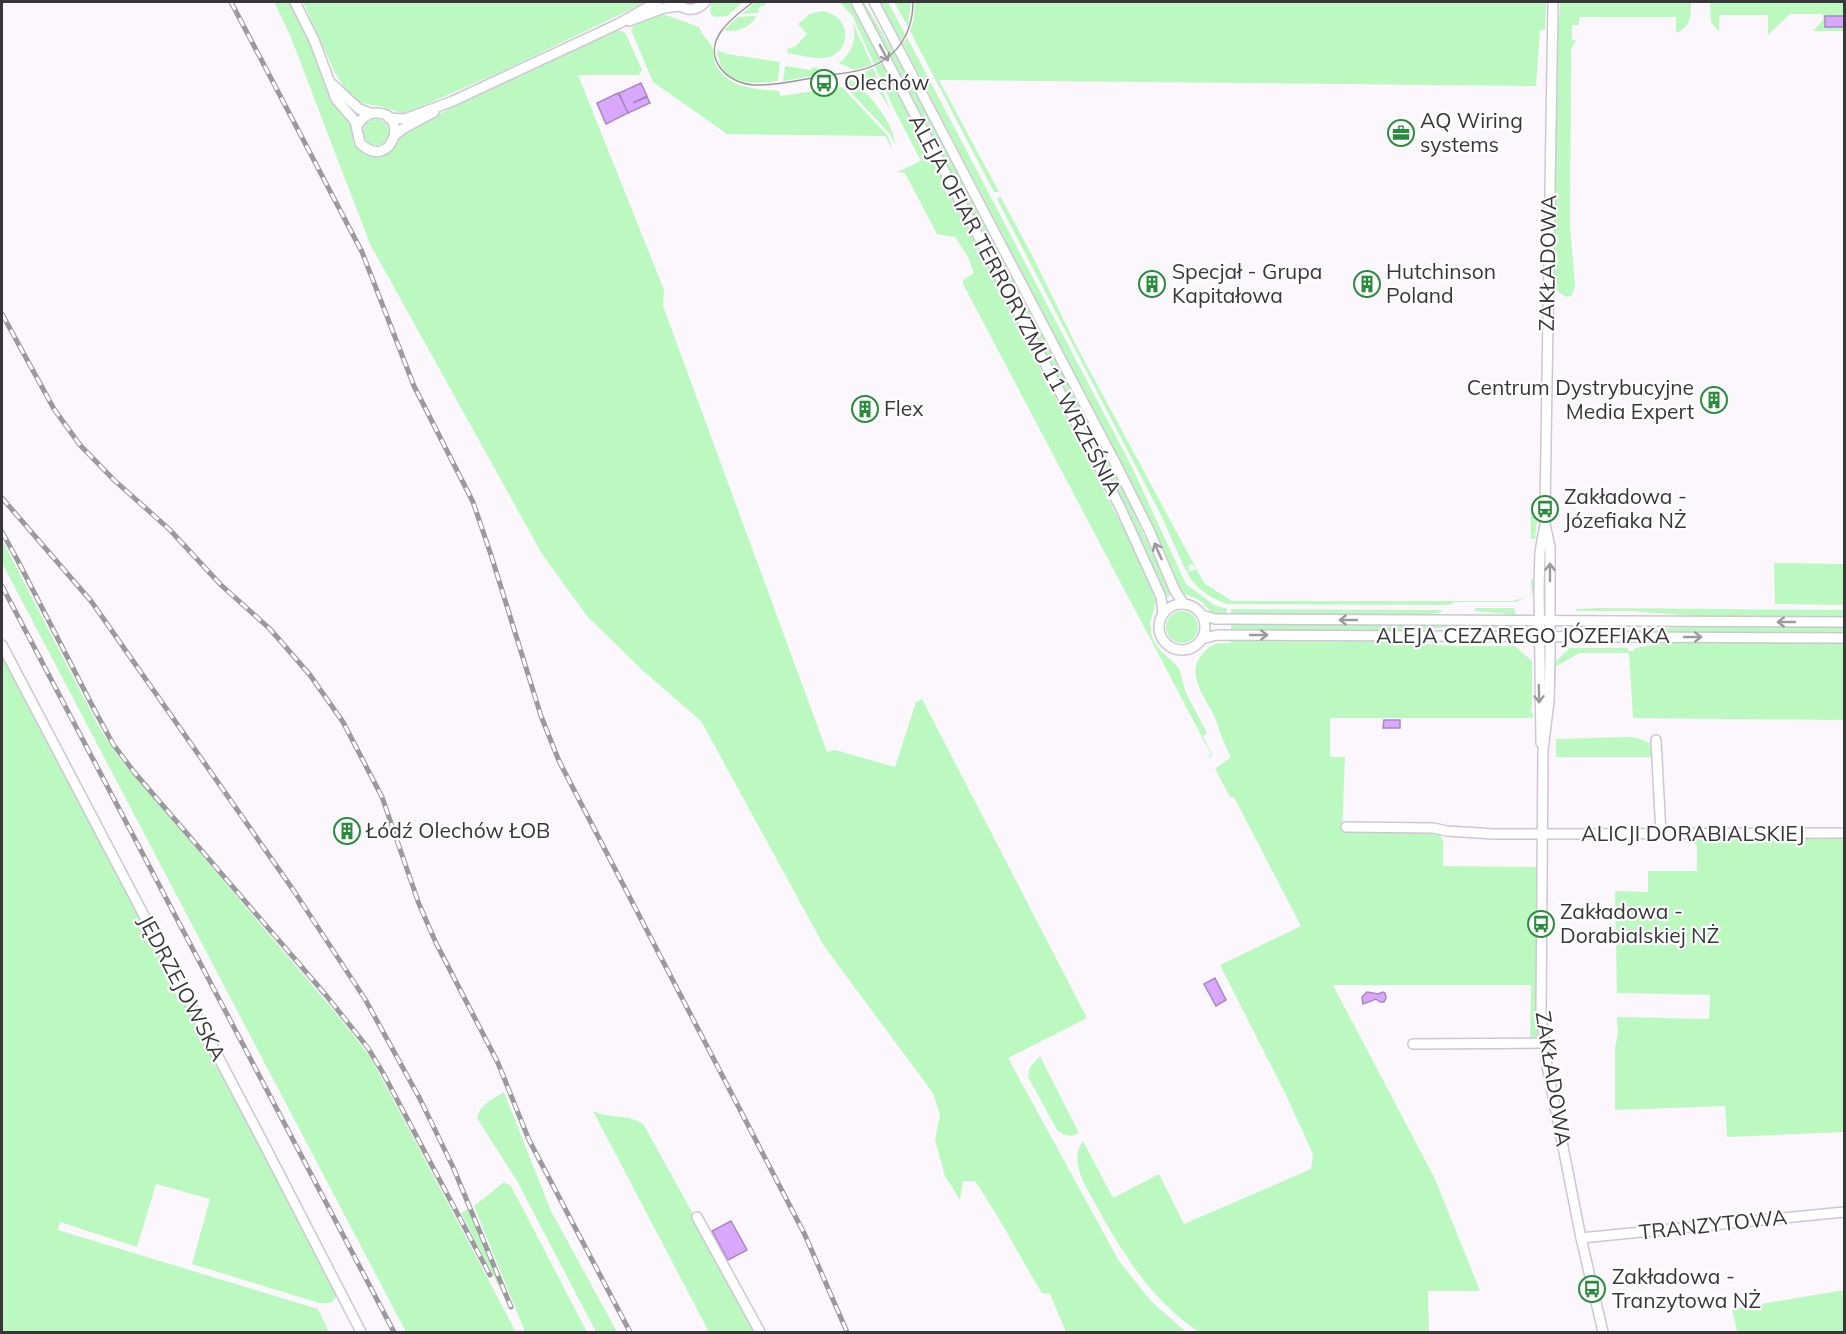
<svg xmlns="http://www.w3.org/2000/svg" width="1846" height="1334" viewBox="0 0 1846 1334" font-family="Mulish,sans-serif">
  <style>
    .green { fill: #bcf9c0 }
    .water { fill: #d9a8fd; stroke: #a986c3; stroke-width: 1.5 }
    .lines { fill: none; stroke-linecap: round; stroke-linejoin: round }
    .minor-casing { stroke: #cec6d5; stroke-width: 12 }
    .minor { stroke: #fff; stroke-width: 9 }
    .tram { stroke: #9c999e; stroke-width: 1.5 }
    .rail-casing { stroke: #9c999e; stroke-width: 5 }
    .rail { stroke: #fff; stroke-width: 3; stroke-dasharray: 9; stroke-linecap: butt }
    .oneway { stroke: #9c9a9d }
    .labels { text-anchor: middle; stroke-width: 4.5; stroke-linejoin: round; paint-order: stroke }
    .poi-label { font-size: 21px; fill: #39363b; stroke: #fff; text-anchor: start }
    .street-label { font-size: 21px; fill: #39363b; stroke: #fff }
  </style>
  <rect width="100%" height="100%" fill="#fbf7fd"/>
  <g class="green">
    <path d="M274 2H289L308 39 331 96 352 124 354 139 358 148 374 156 391 151 402 134 454 106 523 75 613 31H622L626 34 642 70 639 75H578L664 290 663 306 827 752 835 750 895 767 916 702 922 699 1087 1018 1008 1058 1119 1261 1151 1301 1186 1332H1066L1050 1294 1042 1293C1019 1256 1000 1217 975 1181H963L960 1200 945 1176 935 1140 940 1115 933 1093 824 946 701 721 641 669 587 616 542 554 370 244 290 35Z"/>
    <polygon points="303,2 646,2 505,70 404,114 383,107 361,103 343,86 335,73"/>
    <polygon points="711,2 743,2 727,16 715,17 710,13"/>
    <polygon points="755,2 766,2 764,7 762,5 758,9 759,11 757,13 742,14"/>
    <polygon points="839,2 850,2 881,61 874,64 852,15"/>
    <polygon points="862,2 864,2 909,79 1115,473 1171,593 1169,597 1165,596 1124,505"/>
    <polygon points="880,2 888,2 905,34 901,41"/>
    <polygon points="894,2 911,2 908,27"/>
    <polygon points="915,2 1546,2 1545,30 1540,30 1536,86 939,80 999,192 994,192 910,31 914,18"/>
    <path d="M1560 2H1691C1691 16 1691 27 1676 33V17H1579V25H1572V40H1576L1571 49V58L1570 225 1575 286 1572 295 1567 297 1558 292 1553 278 1556 21 1559 20Z"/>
    <polygon points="1710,2 1844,2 1844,31 1813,31 1823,20 1823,14 1790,14 1768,35 1768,15 1719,15 1719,32 1711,22"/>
    <path d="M821 11C851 13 854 53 825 58 813 59 799 55 787 53L788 48 795 47 807 34 798 24 810 14Z"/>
    <path d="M659 13 660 15 663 14 699 27C702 35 708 40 712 47 715 52 713 60 716 65 727 88 756 89 779 91L780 96 842 87 888 136 893 151 885 136 727 134 653 82 631 30 634 24Z"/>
    <path d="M755 16 756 18C747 28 738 33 724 30L738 17Z"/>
    <path d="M853 23 872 65 854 70 839 63C852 53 857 39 853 23Z"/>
    <polygon points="907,37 1131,465 1186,584 1214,605 1227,609 1226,614 1211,612 1201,601 1185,594 1180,589 1154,528 1124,468 903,44"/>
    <path d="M717 50 727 54 780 62 778 81C750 85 720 85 717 50Z"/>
    <polygon points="882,63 1129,539 1156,601 1150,623 1152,637 1159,649 1179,668 1186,693 1207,733 1203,736 1212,754 1210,759 1209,756 1211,754 963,284 963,280 974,273 968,257 955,237 937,234 905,173 897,172 921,161 893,107 875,67"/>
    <polygon points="785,66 811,70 812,67 835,72 783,81"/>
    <polygon points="873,68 890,109 877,89 861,74"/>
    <path d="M850 79C867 90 895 124 895 145L890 134 844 85V82Z"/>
    <circle cx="376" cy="132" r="13"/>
    <path d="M1000 196 1032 255 1076 345 1204 583 1232 601H1513L1532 595 1531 579H1533V594L1516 602H1455L1449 605 1227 604C1212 599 1193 587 1187 572L1196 569 1192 564 1188 566 1190 570 1186 571 1161 515 997 199Z"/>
    <polygon points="1531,510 1538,510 1535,539 1531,539"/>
    <polygon points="2,540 100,729 119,758 339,1017 371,1058 516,1332 406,1332 2,563"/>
    <polygon points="1774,563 1844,564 1844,605 1775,604"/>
    <polygon points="1475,608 1514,608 1516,615 1475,611"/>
    <polygon points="1598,608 1844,610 1844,616 1697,616 1631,611 1575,611 1577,609"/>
    <polygon points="1231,609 1442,610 1442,612 1427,614 1231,614"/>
    <circle cx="1182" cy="627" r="16"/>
    <polygon points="1231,624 1515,625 1515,628 1451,627 1401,631 1231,630"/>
    <polygon points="1697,626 1844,627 1844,633 1575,632 1575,629 1633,630"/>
    <path d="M1231 641 1398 642 1452 646H1515L1532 661V706L1531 713H1533V718H1330V757H1345L1342 832 1440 834 1443 841V866L1536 867 1537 1037 1530 1039 1531 985H1333L1435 1179 1480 1291H1428L1429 1332H1199C1152 1301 1122 1253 1096 1205 1086 1186 1068 1162 1083 1141L1113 1198 1159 1174 1184 1224 1311 1169 1313 1154 1285 1093 1220 965 1301 926 1234 797H1230L1215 769 1231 757C1226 747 1221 737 1219 729 1214 704 1179 676 1205 651 1214 642 1218 643 1231 643Z"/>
    <polygon points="1664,643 1844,643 1844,720 1633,718 1629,653 1580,653 1556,666 1555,698 1555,662 1570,648 1628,648 1628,651 1634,651 1635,648"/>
    <polygon points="2,656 268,1160 337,1296 331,1303 319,1303 192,1264 210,1199 156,1184 137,1247 60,1222 58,1230 318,1309 329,1332 2,1332"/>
    <path d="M1632 737C1647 741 1652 740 1651 757H1556V739Z"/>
    <polygon points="1844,836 1844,1132 1727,1137 1725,1106 1615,1110 1615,1048 1618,1033 1617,1017 1709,1019 1710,995 1617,993 1615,891 1648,892 1648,871 1697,871 1697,846 1692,841 1692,838"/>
    <path d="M1040 1056 1079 1133C1071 1137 1064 1136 1057 1130L1028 1077 1030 1067Z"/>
    <path d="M504 1092 551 1211 617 1332H596L517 1181 477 1118C479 1105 493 1099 504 1092Z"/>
    <path d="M593 1111C610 1119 629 1113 644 1125L758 1332H709Z"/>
    <polygon points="504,1182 511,1186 587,1332 525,1332 474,1206"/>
    <polygon points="468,1209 503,1294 461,1213"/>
    <polygon points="1844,1290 1844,1332 1737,1332 1732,1309"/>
  </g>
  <g class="water">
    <rect x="1825" y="16" width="19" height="11"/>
    <polygon points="641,83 647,96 633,103 647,97 650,103 628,113 619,93"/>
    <polygon points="618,93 628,113 606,124 597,103"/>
    <polygon points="1384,720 1400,720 1400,728 1383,728"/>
    <polygon points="1215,978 1226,1000 1216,1006 1204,984"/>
    <polygon points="1367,992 1378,994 1383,992 1385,993 1386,998 1384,1002 1380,1002 1376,999 1363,1004 1362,997"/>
    <polygon points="731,1221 747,1250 728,1260 712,1231"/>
  </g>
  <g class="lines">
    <defs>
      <g id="minor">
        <path d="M295 2 314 40 336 99 355 121 360 143C391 174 412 111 375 113 366 113 361 119 357 126"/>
        <polyline points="856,2 1120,507 1161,597 1163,613"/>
        <polyline points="874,2 1119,470 1149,530 1175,591 1184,604"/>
        <polyline points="1553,2 1545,509 1545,524 1550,547 1550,658 1549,701 1543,750 1541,1013 1547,1066 1581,1238 1603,1332"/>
        <path d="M676 3C686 12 697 11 705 2"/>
        <polyline points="629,21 664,8 679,6"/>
        <polyline points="332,84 359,109 370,113"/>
        <polyline points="389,118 405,119 453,101 618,24 657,2"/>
        <polyline points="395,135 404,128 434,112"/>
        <circle cx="1182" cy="627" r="23"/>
        <polyline points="1202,615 1215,619 1231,619 1844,622"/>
        <polyline points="1202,639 1217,635 1844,638"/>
        <polyline points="2,645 265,1146 361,1332"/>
        <polyline points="1656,740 1661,834"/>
        <polyline points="1541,743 1539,588 1540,552 1544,529"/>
        <polyline points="1346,827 1433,828 1447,831 1494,834 1844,833"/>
        <polyline points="1413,1044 1544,1043"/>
        <polyline points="697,1217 760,1332"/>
        <polyline points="1581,1238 1844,1212"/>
      </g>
    </defs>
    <use href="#minor" class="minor-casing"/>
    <use href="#minor" class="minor"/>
    <path class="tram" d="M753 2C742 11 728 20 720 33 703 60 728 84 755 85 776 86 798 80 818 77 840 73 865 73 884 60 904 47 913 25 913 2"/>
    <defs>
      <g id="rail">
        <polyline points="231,2 362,252 414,386 473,502 491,555 541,716 559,761 805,1235 847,1332"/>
        <polyline points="2,314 54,409 80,445 114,480 169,529 221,585 270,629 310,675 343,722 382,797 419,904 436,943 498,1063 529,1140 630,1332"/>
        <polyline points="2,498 91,601 294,891 365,999 420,1099 453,1167 511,1307"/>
        <polyline points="2,532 18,561 94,709 113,744 134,772 325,994 368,1048 383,1073 490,1275"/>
        <polyline points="2,586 394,1332"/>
      </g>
    </defs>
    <use href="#rail" class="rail-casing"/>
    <use href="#rail" class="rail"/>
  </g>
  <defs><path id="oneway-shaft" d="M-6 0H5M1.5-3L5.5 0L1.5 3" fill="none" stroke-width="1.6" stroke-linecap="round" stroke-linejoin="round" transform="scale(1.5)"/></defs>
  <g class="oneway">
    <use href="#oneway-shaft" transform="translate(884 53) rotate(62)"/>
    <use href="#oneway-shaft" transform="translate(1158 551) rotate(-114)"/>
    <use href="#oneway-shaft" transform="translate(1550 572) rotate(-90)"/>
    <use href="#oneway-shaft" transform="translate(1348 620) rotate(-180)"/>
    <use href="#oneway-shaft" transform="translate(1786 622) rotate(-180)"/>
    <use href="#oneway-shaft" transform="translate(1259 635)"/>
    <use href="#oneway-shaft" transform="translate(1693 637)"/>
    <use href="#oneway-shaft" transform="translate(1539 694) rotate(89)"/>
  </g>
  <defs>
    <symbol id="bus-ring" viewBox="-11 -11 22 22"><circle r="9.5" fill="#fff" stroke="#2b8b3d" stroke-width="1.5"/><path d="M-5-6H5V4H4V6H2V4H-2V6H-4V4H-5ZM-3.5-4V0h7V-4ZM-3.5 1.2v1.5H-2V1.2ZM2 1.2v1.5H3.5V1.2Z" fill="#2b8b3d"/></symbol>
    <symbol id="office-ring" viewBox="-11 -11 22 22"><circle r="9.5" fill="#fff" stroke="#2b8b3d" stroke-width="1.5"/><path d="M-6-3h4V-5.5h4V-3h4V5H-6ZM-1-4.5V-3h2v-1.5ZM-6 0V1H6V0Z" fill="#2b8b3d"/></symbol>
    <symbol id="building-ring" viewBox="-11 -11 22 22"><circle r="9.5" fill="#fff" stroke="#2b8b3d" stroke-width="1.5"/><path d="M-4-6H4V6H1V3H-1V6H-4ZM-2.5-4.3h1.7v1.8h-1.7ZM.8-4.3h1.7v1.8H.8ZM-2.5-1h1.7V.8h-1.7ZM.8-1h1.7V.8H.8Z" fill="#2b8b3d"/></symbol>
  </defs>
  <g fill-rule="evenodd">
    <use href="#bus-ring" x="809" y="68" width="30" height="30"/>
    <use href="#office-ring" x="1386" y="118" width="30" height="30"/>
    <use href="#building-ring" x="1137" y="269" width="30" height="30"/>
    <use href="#building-ring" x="1352" y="269" width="30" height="30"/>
    <use href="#building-ring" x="1699" y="385" width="30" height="30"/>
    <use href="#building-ring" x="850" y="394" width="30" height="30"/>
    <use href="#bus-ring" x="1530" y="494" width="30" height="30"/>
    <use href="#building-ring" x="332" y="816" width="30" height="30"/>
    <use href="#bus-ring" x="1526" y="909" width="30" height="30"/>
    <use href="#bus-ring" x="1577" y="1274" width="30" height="30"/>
  </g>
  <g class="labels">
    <g class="poi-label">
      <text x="844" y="90">Olechów</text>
      <text x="1420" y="128">AQ Wiring<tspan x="1420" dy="24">systems</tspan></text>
      <text x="1172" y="279">Specjał - Grupa<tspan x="1172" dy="24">Kapitałowa</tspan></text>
      <text x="1386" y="279">Hutchinson<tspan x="1386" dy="24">Poland</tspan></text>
      <text x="1694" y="395" text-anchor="end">Centrum Dystrybucyjne<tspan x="1694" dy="24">Media Expert</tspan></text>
      <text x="884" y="416">Flex</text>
      <text x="1564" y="504">Zakładowa -<tspan x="1564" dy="24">Józefiaka NŻ</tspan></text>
      <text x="366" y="838">Łódź Olechów ŁOB</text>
      <text x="1560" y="919">Zakładowa -<tspan x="1560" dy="24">Dorabialskiej NŻ</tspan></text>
      <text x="1612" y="1284">Zakładowa -<tspan x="1612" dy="24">Tranzytowa NŻ</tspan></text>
    </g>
    <g class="street-label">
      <text transform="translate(1548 263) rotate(-89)" y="7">ZAKŁADOWA</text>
      <text transform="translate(1015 305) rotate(62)" y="7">ALEJA OFIAR TERRORYZMU 11 WRZEŚNIA</text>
      <text x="1523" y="643">ALEJA CEZAREGO JÓZEFIAKA</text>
      <text x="1693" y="841">ALICJI DORABIALSKIEJ</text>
      <text transform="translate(182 988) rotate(62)" y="7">JĘDRZEJOWSKA</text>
      <text transform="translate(1553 1079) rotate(81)" y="7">ZAKŁADOWA</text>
      <text transform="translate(1713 1225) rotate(-6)" y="7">TRANZYTOWA</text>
    </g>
  </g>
  <rect width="1846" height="1334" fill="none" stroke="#39363b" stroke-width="6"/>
</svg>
